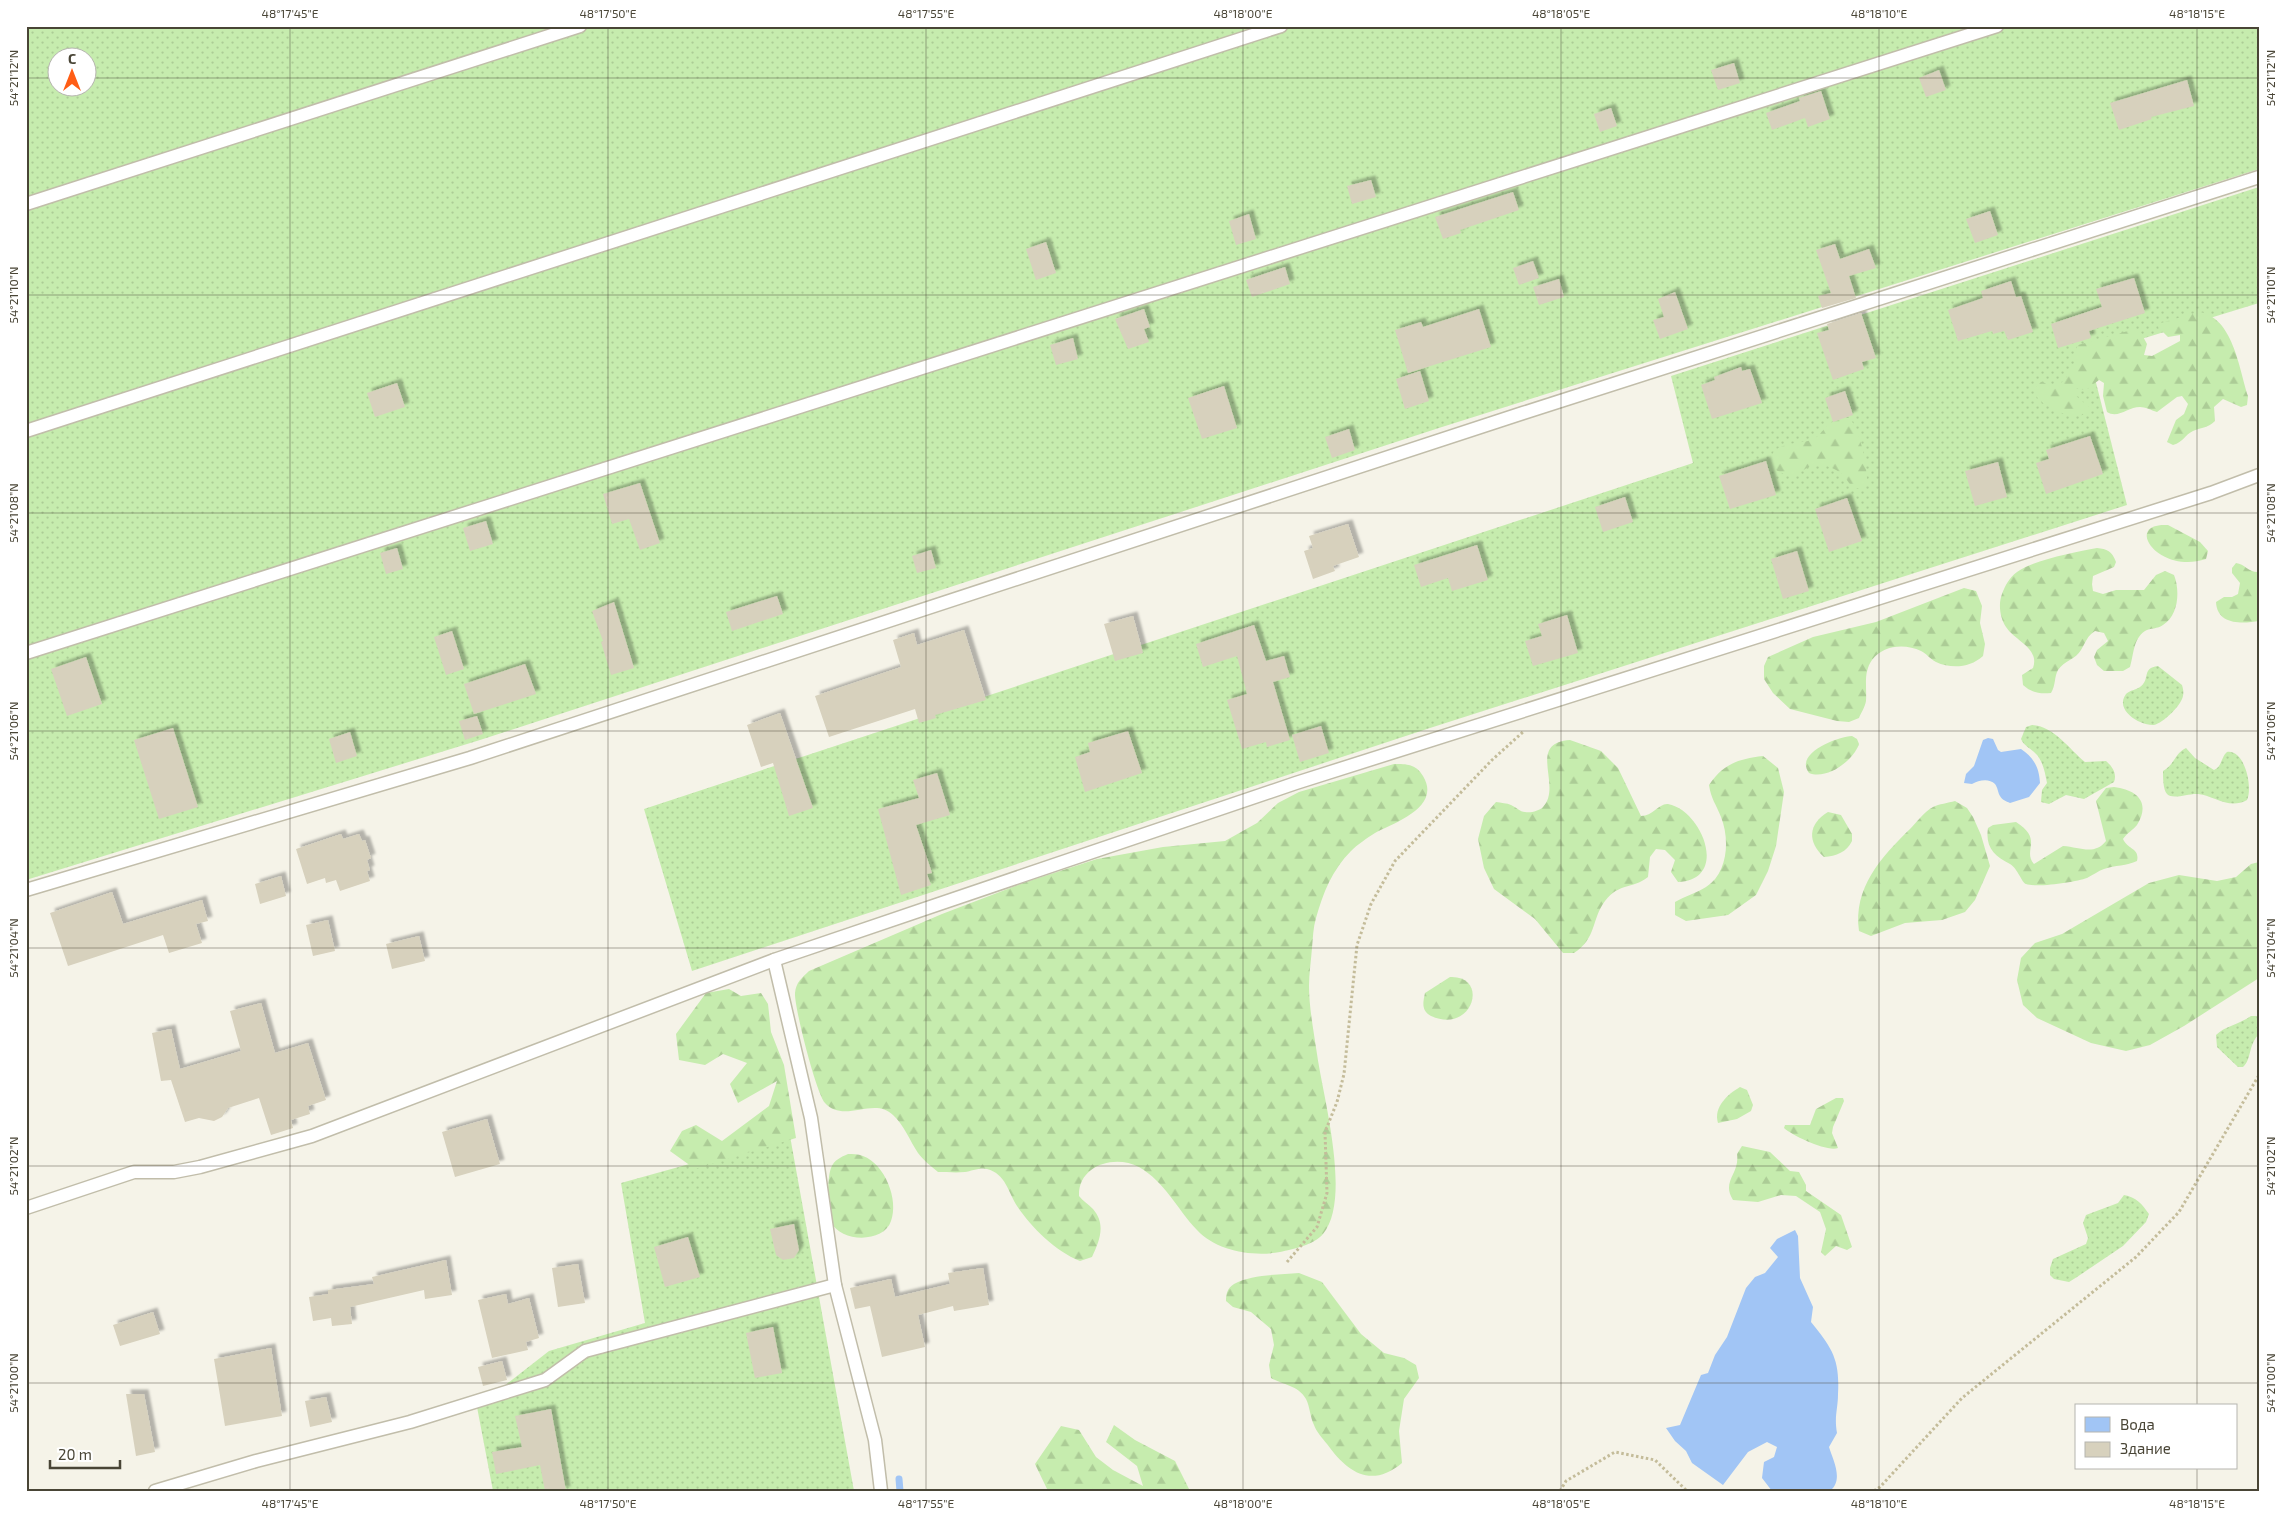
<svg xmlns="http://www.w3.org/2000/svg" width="2285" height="1517" viewBox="0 0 2285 1517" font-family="'Exo 2',sans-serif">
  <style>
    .grass { fill: url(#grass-dots); fill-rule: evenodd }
    .forest { fill: url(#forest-firs) }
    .water { fill: #a1c5f5 }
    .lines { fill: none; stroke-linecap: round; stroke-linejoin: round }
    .stream { stroke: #a1c5f5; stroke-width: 7 }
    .building { fill: #d7d1bd; filter: url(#shadow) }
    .lane-casing { stroke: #c1bdaa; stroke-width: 15 }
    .path { stroke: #c4bc9a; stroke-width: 3; stroke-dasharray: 2.5 2.5; stroke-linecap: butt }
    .lane { stroke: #fff; stroke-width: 12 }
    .ticks { fill: none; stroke: #494536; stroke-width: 1; stroke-opacity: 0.45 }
    .neatline { fill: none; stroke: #494536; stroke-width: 2 }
    .ticks-label { font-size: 12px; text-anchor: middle; fill: #494536 }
  </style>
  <defs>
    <pattern id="grass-dots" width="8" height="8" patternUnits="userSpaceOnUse" patternTransform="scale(1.25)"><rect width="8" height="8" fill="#c6ecae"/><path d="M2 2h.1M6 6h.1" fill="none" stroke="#accc96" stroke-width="1.8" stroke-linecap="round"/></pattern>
    <pattern id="forest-firs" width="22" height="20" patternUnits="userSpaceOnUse" patternTransform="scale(1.25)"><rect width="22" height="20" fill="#c6ecae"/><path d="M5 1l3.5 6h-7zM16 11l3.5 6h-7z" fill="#accc96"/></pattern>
    <filter id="shadow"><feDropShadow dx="4.5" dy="-4.5" stdDeviation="1" flood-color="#0004"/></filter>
  </defs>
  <rect width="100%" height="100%" fill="#f5f3e8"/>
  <g class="grass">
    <path d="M26 26H2259V169L1442 427 480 740 26 880ZM58 58H88V88H58Z"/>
    <polygon points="2259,187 2259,303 2089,355 2127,505 1430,728 692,971 644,809 1693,463 1671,376"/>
    <path d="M2158 666 2182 685C2183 689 2184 692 2183 696 2181 706 2163 723 2154 725 2140 726 2114 710 2126 694 2130 690 2136 690 2140 687 2151 679 2141 668 2158 666Z"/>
    <path d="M2032 725C2054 726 2069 749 2085 762L2106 761C2113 767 2117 774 2114 782L2084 799 2066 795 2049 804 2041 802 2042 790 2047 783C2045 773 2043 760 2035 753 2030 748 2024 746 2021 739L2026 727Z"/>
    <path d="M2186 748 2195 758 2214 770C2222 767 2221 757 2227 752 2245 749 2253 788 2247 800 2229 810 2215 796 2198 794 2189 793 2173 800 2167 794 2163 790 2163 777 2163 771 2175 764 2175 753 2186 748Z"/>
    <path d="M2251 1016H2259V1034C2248 1045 2252 1059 2243 1067H2238L2217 1047 2216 1035C2225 1026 2240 1024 2251 1016Z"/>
    <polygon points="790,1136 854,1491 493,1491 477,1407 549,1351 645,1323 621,1183"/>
    <path d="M2124 1195C2136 1197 2142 1204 2149 1214L2146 1222 2123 1246 2077 1277 2069 1282 2054 1279 2050 1275V1268L2053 1259 2086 1244 2088 1238 2083 1223 2086 1215 2118 1203Z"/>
  </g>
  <g class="forest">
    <path d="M2199 312C2233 317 2239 368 2248 396L2247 405 2241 407 2223 399 2214 407 2215 421C2208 428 2202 427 2193 431 2184 435 2184 442 2173 445L2167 442 2176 420 2184 414 2188 404 2182 396 2177 397 2157 412C2151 410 2145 407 2140 407 2128 407 2118 419 2107 412L2103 396 2104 383 2099 380 2086 390 2074 388 2075 395 2089 407V412C2072 423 2054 409 2038 400L2035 388 2041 382 2058 386C2066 378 2075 370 2076 358 2076 352 2075 351 2078 345L2135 329 2140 331 2147 344 2144 355 2152 356 2180 341V335L2168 337 2158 327 2161 323Z"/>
    <path d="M1846 418H1849C1860 428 1868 469 1867 484 1851 496 1849 479 1841 473 1837 470 1824 464 1820 464 1805 463 1797 483 1778 471 1775 470 1772 466 1771 462 1769 442 1800 444 1811 440 1820 437 1822 430 1828 425 1831 421 1841 420 1846 418Z"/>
    <path d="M2168 525 2200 542 2208 551 2206 559C2158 575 2122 522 2168 525Z"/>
    <path d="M2097 548C2107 549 2112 551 2116 562L2114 567 2093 576 2092 584 2093 591 2103 594 2116 590H2144L2156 575 2165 571 2174 575C2180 590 2179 615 2163 625 2158 629 2150 628 2145 631 2133 639 2134 654 2130 667L2123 671H2104L2097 665 2094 657 2097 650 2108 641 2104 633 2095 631C2087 636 2086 642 2081 650 2076 659 2064 661 2058 670 2054 677 2056 685 2051 693 2040 694 2032 693 2023 685L2022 675 2033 668C2040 648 2015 641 2006 627 2000 618 1998 604 2002 594 2005 586 2009 578 2017 572 2034 560 2075 552 2097 548Z"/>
    <path d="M2236 563C2245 564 2249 573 2259 572V621C2242 624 2217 625 2216 602L2224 597H2232L2238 594 2240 583 2232 573V568Z"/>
    <path d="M1964 588 1976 591 1982 606 1980 623 1985 644 1983 656C1970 668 1951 669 1936 662 1930 659 1926 653 1921 651 1905 643 1883 645 1872 660 1863 673 1867 686 1866 701 1865 707 1861 713 1859 718L1849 722 1837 721 1790 709 1773 693 1764 679V666L1768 657 1813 637 1876 622Z"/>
    <path d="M1852 736 1857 739 1859 744C1853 761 1827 780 1809 773 1794 753 1837 737 1852 736Z"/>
    <path d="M1570 740 1601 751 1618 768 1641 816C1653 816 1659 803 1668 804 1702 810 1730 880 1678 882L1671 872 1675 860 1665 850 1656 849 1650 857 1648 877C1631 890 1620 882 1605 901 1591 920 1597 938 1574 953H1563L1535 919 1494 889 1484 868 1478 839 1484 816 1496 802C1501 803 1507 803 1511 805 1516 807 1520 812 1525 812 1531 813 1539 811 1543 807 1563 786 1526 743 1570 740Z"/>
    <path d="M1763 756 1778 768 1784 792 1776 846 1768 871 1756 895 1728 915 1686 921 1675 915V902C1685 896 1697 893 1706 887 1728 873 1730 839 1721 817 1716 804 1711 799 1709 785 1723 764 1738 759 1763 756Z"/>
    <path d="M1394 764C1407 764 1416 764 1423 776 1442 807 1394 823 1375 833 1367 838 1357 845 1351 851 1332 870 1323 893 1316 918 1313 928 1313 938 1312 948 1311 961 1309 974 1309 986 1309 1008 1314 1033 1317 1054 1323 1097 1352 1199 1323 1234 1314 1245 1293 1249 1280 1252 1253 1257 1216 1251 1197 1230 1177 1209 1165 1182 1139 1167 1115 1154 1078 1165 1079 1196 1083 1201 1088 1204 1093 1209 1106 1224 1100 1240 1092 1257L1080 1261C1055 1251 1032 1228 1017 1206 1008 1192 1006 1174 987 1169 981 1167 971 1171 965 1172 956 1173 946 1172 938 1172 931 1166 923 1160 918 1153 910 1141 904 1125 893 1115 874 1096 844 1124 825 1103 816 1093 794 1006 795 993 796 982 802 978 809 971L942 914 1023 883 1097 859 1163 847 1225 841 1257 823 1278 803 1299 792Z"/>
    <path d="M2114 787C2137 790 2151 802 2137 825 2133 830 2127 833 2123 839 2128 850 2140 848 2137 861 2127 866 2115 865 2104 869 2098 871 2093 875 2087 878 2076 882 2037 888 2026 884 2022 883 2018 869 2010 864 1994 856 1985 847 1988 828L1993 825 2016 822C2044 840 2022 850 2034 864L2063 846C2080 847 2094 856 2106 841L2096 801 2106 788Z"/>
    <path d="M1955 801 1967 808 1973 817 1981 835 1990 866 1975 900 1965 912 1942 920 1905 923 1871 936 1859 931C1853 888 1881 857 1910 829 1917 822 1924 812 1933 807 1939 804 1948 803 1955 801Z"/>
    <path d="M1828 812 1841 815 1852 834V841C1847 852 1836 856 1824 857 1807 842 1808 824 1828 812Z"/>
    <polygon points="2259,862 2259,978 2184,1026 2150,1045 2126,1051 2091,1043 2037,1018 2023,1005 2017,980 2021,958 2035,943 2062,934 2149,883 2179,875 2217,881 2236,877 2251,864"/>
    <path d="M1450 977C1490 975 1473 1035 1431 1016 1421 1011 1423 1002 1425 993Z"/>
    <polygon points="729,989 741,996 761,993 768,1004 771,1032 784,1065 796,1138 695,1169 670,1151 682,1131 696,1125 722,1141 769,1106 777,1081 738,1103 730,1084 747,1063 723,1054 705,1065 679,1060 676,1034 706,993"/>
    <path d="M1740 1087 1747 1090 1753 1105 1751 1111 1737 1119 1718 1123C1713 1107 1728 1094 1740 1087Z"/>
    <path d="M1836 1098H1843L1844 1101 1833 1127 1832 1133 1838 1148C1827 1152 1793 1136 1784 1128L1785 1125H1810L1816 1109Z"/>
    <path d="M1742 1146 1770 1152 1790 1171 1799 1172 1806 1185V1191L1841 1215 1852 1247 1847 1250 1836 1246 1825 1256 1821 1252 1826 1229 1820 1212 1796 1196 1781 1195 1758 1202 1733 1200C1721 1181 1740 1174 1737 1154Z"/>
    <path d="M848 1154C852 1154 858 1154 863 1156 885 1164 899 1200 891 1221 884 1243 841 1243 831 1222 827 1211 827 1178 831 1168 834 1160 841 1157 848 1154Z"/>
    <path d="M1299 1273 1322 1282 1361 1334 1384 1353 1404 1358 1416 1365 1419 1378 1404 1399 1399 1431 1402 1463C1371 1489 1347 1472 1327 1444 1322 1438 1316 1431 1314 1425 1310 1417 1310 1407 1306 1399 1298 1385 1283 1385 1271 1378L1269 1365 1274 1345 1271 1329 1251 1312 1233 1307 1226 1301C1226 1295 1227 1288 1234 1284 1252 1274 1279 1275 1299 1273Z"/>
    <polygon points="1114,1425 1135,1440 1175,1461 1190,1491 1048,1491 1035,1464 1061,1426 1079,1430 1096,1457 1113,1470 1143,1486 1137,1466 1106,1442"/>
  </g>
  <g class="water">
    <path d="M1988 738 1993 739 1998 750 2001 752 2021 749C2034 758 2039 767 2040 783L2029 797 2010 803C2006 801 2002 800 2000 796 1998 793 1998 788 1995 784 1989 778 1979 780 1972 784L1964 783 1966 774 1974 766 1983 740Z"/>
    <path d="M1795 1230 1798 1236 1800 1278 1813 1307 1811 1322C1832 1348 1840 1359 1838 1394 1838 1409 1834 1416 1837 1433L1829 1447C1833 1460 1844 1480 1830 1491H1772L1762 1478 1764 1462 1774 1457 1777 1447 1767 1442 1748 1452 1723 1485 1692 1463 1686 1451 1675 1441 1666 1428 1680 1425 1701 1375 1708 1373 1715 1355 1727 1337 1746 1288 1755 1277 1765 1273 1778 1257 1770 1248 1777 1239Z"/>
  </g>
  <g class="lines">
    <polyline class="stream" points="899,1479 900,1491"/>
  </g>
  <g class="building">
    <polygon points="1734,63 1740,83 1718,90 1711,70"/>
    <polygon points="1939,70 1946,90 1926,97 1919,78"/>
    <polygon points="2187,80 2194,106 2151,117 2152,119 2119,130 2110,103"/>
    <polygon points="1821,91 1830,119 1808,127 1805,118 1772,130 1766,113 1800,101 1799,98"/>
    <polygon points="1611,108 1617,126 1600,132 1594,114"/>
    <polygon points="1371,180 1376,197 1352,204 1347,186"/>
    <polygon points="1513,192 1519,210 1460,230 1461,233 1443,239 1435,217"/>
    <polygon points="1990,211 1998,235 1975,243 1966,219"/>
    <polygon points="1249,214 1256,239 1236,245 1229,221"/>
    <polygon points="1046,242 1056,273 1036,280 1026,249"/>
    <polygon points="1835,244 1840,259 1869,249 1876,268 1849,276 1856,298 1822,308 1818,296 1831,293 1816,250"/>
    <polygon points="1533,261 1539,278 1519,285 1513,268"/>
    <polygon points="1285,267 1290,284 1252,297 1246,280"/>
    <polygon points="2134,278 2145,313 2089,331 2091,338 2058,348 2051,324 2102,307 2096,289"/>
    <polygon points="1559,279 1564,297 1539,305 1533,287"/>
    <polygon points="2011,281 2016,297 2021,296 2033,332 2008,340 2004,331 1993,334 1992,331 1958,341 1948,310 1983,298 1981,291"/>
    <polygon points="1675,292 1688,329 1660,339 1653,320 1664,317 1658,299"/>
    <polygon points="1144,309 1150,327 1144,329 1149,342 1128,349 1115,319"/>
    <polygon points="1479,309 1491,347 1408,373 1395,330 1421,322 1423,327"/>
    <polygon points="1861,313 1876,358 1862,362 1864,369 1833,380 1817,333 1829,330 1827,324"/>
    <polygon points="1073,338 1078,359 1056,365 1050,345"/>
    <polygon points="1741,367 1742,371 1750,369 1762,403 1712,419 1701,385 1715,380 1714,377"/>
    <polygon points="1420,371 1429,401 1405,409 1396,379"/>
    <polygon points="397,383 405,407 375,417 367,393"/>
    <polygon points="1224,386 1237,428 1202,439 1188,398"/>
    <polygon points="1845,391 1853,415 1833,422 1825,398"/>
    <polygon points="1349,429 1355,450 1332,458 1325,437"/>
    <polygon points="2090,436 2103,474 2046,494 2036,463 2049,459 2046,450"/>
    <polygon points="1766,461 1776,495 1730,509 1719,476"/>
    <polygon points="1998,462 2007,497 1975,506 1965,471"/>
    <polygon points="640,483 660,543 640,550 629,519 612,524 603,494"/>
    <polygon points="1625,497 1633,522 1603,532 1595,507"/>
    <polygon points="1847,498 1862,541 1829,552 1815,509"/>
    <polygon points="486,521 493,544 470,551 463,528"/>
    <polygon points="1348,524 1359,557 1333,566 1335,571 1313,579 1304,551 1313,548 1309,536"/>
    <polygon points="1477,545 1488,580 1452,591 1448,578 1421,587 1414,565"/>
    <polygon points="397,548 403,569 386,574 380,553"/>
    <polygon points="931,550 936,568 917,573 912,556"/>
    <polygon points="1797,551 1809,591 1783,599 1771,559"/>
    <polygon points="777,596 783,614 732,631 726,612"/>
    <polygon points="614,602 634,668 611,675 601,642 603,641 592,611"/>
    <polygon points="1567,615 1578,653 1533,666 1525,641 1542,636 1538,624"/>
    <polygon points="1133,616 1143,653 1115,661 1104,624"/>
    <polygon points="1254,625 1266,661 1284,656 1290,677 1273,682 1290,740 1267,747 1266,742 1242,749 1227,700 1247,694 1237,656 1203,667 1196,644"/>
    <polygon points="964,630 986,700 935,715 936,718 919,723 915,709 829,737 815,696 901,667 893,640 914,633 917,645"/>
    <polygon points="452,631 464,669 446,675 434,637"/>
    <polygon points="86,657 102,704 67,716 51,669"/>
    <polygon points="525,664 536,694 474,714 464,684"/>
    <polygon points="780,713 813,808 789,816 773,763 761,767 747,725"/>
    <polygon points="477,716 483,734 465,740 459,721"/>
    <polygon points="1321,726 1329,753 1300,762 1292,735"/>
    <polygon points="173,728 198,807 159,819 134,740"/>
    <polygon points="1128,731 1142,773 1085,792 1075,757 1090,752 1088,743"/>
    <polygon points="350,732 357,756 336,763 329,739"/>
    <polygon points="937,773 950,815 916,825 932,873 927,874 931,885 901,895 878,809 919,798 913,780"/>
    <polygon points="341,834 343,839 359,834 362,841 365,840 371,858 367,860 370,870 367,871 370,881 340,891 336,880 326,883 325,878 307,884 296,849"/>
    <polygon points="281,876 286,896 260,904 255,884"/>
    <polygon points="112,892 123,924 202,900 208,921 196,924 202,943 169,953 163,935 68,966 50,913"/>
    <polygon points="328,920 335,951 313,956 306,925"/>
    <polygon points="419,936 425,961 392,969 386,944"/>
    <polygon points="261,1003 275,1053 308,1043 326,1100 308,1106 310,1114 291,1120 293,1128 271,1135 259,1098 228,1108 222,1117 214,1121 199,1118 185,1122 171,1080 161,1081 152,1033 171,1029 180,1069 241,1051 230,1011"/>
    <polygon points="487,1119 500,1164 455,1177 442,1132"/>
    <polygon points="794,1224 799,1250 794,1258 783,1260 776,1255 770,1229"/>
    <polygon points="688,1237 700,1277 665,1287 654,1247"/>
    <polygon points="446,1260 452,1295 425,1299 424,1290 350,1307 352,1324 332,1326 331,1318 313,1321 309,1297 328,1294 328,1290 374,1284 372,1277"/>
    <polygon points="578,1264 585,1303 558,1307 552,1268"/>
    <polygon points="983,1268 989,1305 954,1311 953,1306 918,1315 925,1347 882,1357 870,1306 855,1309 850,1288 891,1279 895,1297 950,1284 948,1273"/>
    <polygon points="506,1294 508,1304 529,1298 539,1338 526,1342 528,1350 492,1358 478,1300"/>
    <polygon points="153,1312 160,1334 120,1346 113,1325"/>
    <polygon points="773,1327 782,1373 755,1378 746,1333"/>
    <polygon points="271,1348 282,1416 225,1426 214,1359"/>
    <polygon points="502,1361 507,1380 483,1386 478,1367"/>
    <polygon points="126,1394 144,1394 155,1452 136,1456"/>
    <polygon points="326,1397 332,1422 310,1427 305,1401"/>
    <polygon points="551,1409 566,1491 545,1491 540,1465 496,1474 492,1452 522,1447 515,1416"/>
  </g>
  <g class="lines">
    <defs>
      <g id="lane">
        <polyline points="26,204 580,26"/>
        <polyline points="26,431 1281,26"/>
        <polyline points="26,653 1997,26"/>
        <polyline points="26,890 470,758 1523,413 2259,177"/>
        <polyline points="774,960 811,1118 835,1285 875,1440 881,1491"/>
        <polyline points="26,1208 134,1172 174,1172 200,1167 312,1136 774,960 1296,783 2211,493 2259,475"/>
        <polyline points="155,1491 256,1461 410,1422 545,1380 585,1351 835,1285"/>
      </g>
    </defs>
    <use href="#lane" class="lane-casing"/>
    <g class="path">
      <polyline points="1287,1262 1317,1227 1327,1193 1325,1132 1337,1102 1344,1074 1357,945 1371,904 1395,861 1492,760 1523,732"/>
      <polyline points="1560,1491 1566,1481 1615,1452 1655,1460 1687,1491"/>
      <polyline points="1874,1491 1880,1487 1962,1398 2136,1257 2179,1212 2259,1075"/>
    </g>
    <use href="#lane" class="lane"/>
  </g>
  <path class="ticks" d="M290 26V1491M608 26V1491M926 26V1491M1243 26V1491M1561 26V1491M1879 26V1491M2197 26V1406M26 78H58M88 78H2259M26 295H2259M26 513H2259M26 731H2259M26 948H2259M26 1166H2259M26 1383H2259M2197 1468V1491"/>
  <rect width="2285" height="1517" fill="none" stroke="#ffffff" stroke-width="55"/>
  <rect x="2075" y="1404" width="162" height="65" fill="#ffffff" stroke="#b6b5af"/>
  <rect x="2085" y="1417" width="25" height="15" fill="#a1c5f5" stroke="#b6b5af"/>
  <text x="2120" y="1430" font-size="15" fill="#494536">Вода</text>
  <rect x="2085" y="1442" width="25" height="15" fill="#d7d1bd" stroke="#b6b5af"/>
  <text x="2120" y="1454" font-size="15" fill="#494536">Здание</text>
  <g transform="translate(72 72)"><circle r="24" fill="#ffffff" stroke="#b6b5af"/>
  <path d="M0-4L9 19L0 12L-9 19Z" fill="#ff5d15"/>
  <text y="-8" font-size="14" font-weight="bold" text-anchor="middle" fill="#494536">С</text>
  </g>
  <path d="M50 1460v8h70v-8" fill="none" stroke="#494536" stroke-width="2.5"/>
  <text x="58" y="1460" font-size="15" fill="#494536" stroke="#ffffff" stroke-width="4" paint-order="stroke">20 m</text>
  <rect x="28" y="28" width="2230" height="1462" class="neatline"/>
  <g class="ticks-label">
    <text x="290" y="18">48°17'45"E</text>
    <text x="608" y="18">48°17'50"E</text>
    <text x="926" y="18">48°17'55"E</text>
    <text x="1243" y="18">48°18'00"E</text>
    <text x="1561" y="18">48°18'05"E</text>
    <text x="1879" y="18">48°18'10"E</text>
    <text x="2197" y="18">48°18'15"E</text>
    <text transform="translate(14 78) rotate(-90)" y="4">54°21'12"N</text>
    <text transform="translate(2271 78) rotate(-90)" y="4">54°21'12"N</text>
    <text transform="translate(14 295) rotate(-90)" y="4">54°21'10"N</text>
    <text transform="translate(2271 295) rotate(-90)" y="4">54°21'10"N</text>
    <text transform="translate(14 513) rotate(-90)" y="4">54°21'08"N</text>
    <text transform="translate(2271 513) rotate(-90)" y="4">54°21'08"N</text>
    <text transform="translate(14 731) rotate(-90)" y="4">54°21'06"N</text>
    <text transform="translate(2271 731) rotate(-90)" y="4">54°21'06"N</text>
    <text transform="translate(14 948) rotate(-90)" y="4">54°21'04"N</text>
    <text transform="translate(2271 948) rotate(-90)" y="4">54°21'04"N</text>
    <text transform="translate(14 1166) rotate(-90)" y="4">54°21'02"N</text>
    <text transform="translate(2271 1166) rotate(-90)" y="4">54°21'02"N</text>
    <text transform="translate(14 1383) rotate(-90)" y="4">54°21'00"N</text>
    <text transform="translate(2271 1383) rotate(-90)" y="4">54°21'00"N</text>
    <text x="290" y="1508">48°17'45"E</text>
    <text x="608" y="1508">48°17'50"E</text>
    <text x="926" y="1508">48°17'55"E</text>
    <text x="1243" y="1508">48°18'00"E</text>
    <text x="1561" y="1508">48°18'05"E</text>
    <text x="1879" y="1508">48°18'10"E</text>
    <text x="2197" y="1508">48°18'15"E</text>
  </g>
</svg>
